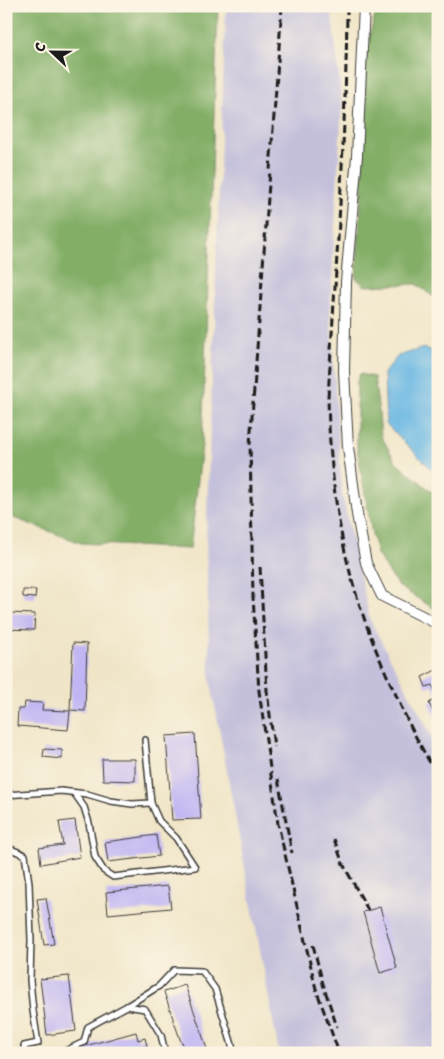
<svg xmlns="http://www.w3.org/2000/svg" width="444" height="1059" viewBox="0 0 444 1059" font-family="'Shantell Sans',sans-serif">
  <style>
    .industrial { fill: #c4c0db }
    .forest { fill: #82ae66; stroke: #4f6541 }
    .water { fill: #69b7e3; stroke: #426a80 }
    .building { fill: #c1b6f3 }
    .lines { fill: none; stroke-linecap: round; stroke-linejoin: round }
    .lane-casing { stroke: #3c3a36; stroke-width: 8 }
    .street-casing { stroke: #3c3a36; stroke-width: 12 }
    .lane { stroke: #fff; stroke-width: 5 }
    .street { stroke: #fff; stroke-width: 10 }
    .rail { stroke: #1c1c1c; stroke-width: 3; stroke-dasharray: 8 4; stroke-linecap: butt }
  </style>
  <rect width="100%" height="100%" fill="#fcf5e5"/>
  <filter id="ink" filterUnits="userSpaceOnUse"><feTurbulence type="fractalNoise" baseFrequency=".02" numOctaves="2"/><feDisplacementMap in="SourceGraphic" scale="10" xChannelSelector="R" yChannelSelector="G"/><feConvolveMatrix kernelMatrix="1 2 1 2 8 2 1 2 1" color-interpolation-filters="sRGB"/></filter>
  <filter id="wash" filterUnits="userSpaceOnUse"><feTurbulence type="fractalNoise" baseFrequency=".0096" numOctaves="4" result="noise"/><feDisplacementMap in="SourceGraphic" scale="20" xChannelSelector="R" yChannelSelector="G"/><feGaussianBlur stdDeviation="1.12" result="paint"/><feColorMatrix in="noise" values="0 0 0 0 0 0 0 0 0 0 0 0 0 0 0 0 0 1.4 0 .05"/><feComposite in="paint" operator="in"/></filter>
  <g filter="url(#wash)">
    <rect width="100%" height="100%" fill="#f0e5c7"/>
    <polygon class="industrial" points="226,6 331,6 342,103 330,311 342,493 370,620 438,748 438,1053 279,1053 210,679 206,540"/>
    <g class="forest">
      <polygon points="6,6 218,6 202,444 190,549 81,543 6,515"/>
      <polygon points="378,6 433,6 436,77 438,77 438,300 416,284 365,286 356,278 362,192 366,47"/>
      <polygon points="360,374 374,377 379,413 381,436 396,462 438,497 438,611 398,586 377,554 372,534 357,448 357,381"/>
    </g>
    <polygon class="water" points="424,348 438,353 438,476 386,424 384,373 398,356"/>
    <g id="blocks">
      <g class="building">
        <polygon points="23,590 36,590 35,598 23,597"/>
        <polygon points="6,613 35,614 34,630 6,629"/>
        <polygon points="73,643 87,644 85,711 70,710"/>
        <polygon points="438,669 438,698 432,685 426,687 422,677"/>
        <polygon points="438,698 438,723 429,703"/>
        <polygon points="25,702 43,703 42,710 70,711 68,730 17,726 18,709 24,709"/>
        <polygon points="195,734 201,819 172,820 166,736"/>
        <polygon points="44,749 62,750 62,759 43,757"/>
        <polygon points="102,759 135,759 135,781 103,780"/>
        <polygon points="75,820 80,857 41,864 39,848 63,845 59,822"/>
        <polygon points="156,835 159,856 108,862 105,842"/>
        <polygon points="168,886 171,908 108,914 106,892"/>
        <polygon points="46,898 54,944 44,945 37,899"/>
        <polygon points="380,907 397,968 380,973 363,912"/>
        <polygon points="69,976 76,1031 47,1035 40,979"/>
        <polygon points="185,985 205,1043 208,1053 186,1053 182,1042 181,1042 164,992"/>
        <polygon points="136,1032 138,1040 145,1038 147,1046 140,1048 141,1053 72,1053 85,1046"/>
      </g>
    </g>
  </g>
  <g filter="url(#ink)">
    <use href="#blocks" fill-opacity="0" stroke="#3c3a36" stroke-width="1"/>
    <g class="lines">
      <defs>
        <g id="lane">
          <polyline points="74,793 84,807 89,823 95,857 104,871 113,877 195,867 176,838 159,821 151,803"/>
          <polyline points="6,795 61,791 87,794 111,801 132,804 151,803 145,740"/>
          <polyline points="6,847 25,855 29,883 31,940 30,980 33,1011 38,1043 24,1046 25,1053"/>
          <polyline points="127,1006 159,986 174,970 202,971 215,989 232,1045 233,1053"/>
          <polyline points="61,1053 84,1042 88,1027 127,1006 145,1009 161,1035 165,1053"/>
        </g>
        <polyline id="street" points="364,6 357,156 346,282 344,371 348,447 357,514 366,563 382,596 438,624"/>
      </defs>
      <use href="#lane" class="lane-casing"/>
      <use href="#street" class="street-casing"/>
      <use href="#lane" class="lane"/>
      <use href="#street" class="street"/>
      <g class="rail">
        <polyline points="282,6 250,444 253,597 259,691 278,824 316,989 339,1053"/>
        <path d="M347 6C346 137 336 267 328 397 329 448 334 502 345 552 356 601 374 649 396 695 408 723 422 750 438 776"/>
        <polyline points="260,567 267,691 274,747"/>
        <polyline points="278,779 292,853"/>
        <polyline points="334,839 343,864 368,910"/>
        <polyline points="313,945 323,984 337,1027"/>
      </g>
    </g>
  </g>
  <rect width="444" height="1059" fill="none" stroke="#fcf5e5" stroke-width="25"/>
  <g transform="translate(52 52) rotate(292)" stroke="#fcf5e5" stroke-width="4" paint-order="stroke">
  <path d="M0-4L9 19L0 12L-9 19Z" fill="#1c1c1c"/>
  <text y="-8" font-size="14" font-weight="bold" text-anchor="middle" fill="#1c1c1c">С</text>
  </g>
</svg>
